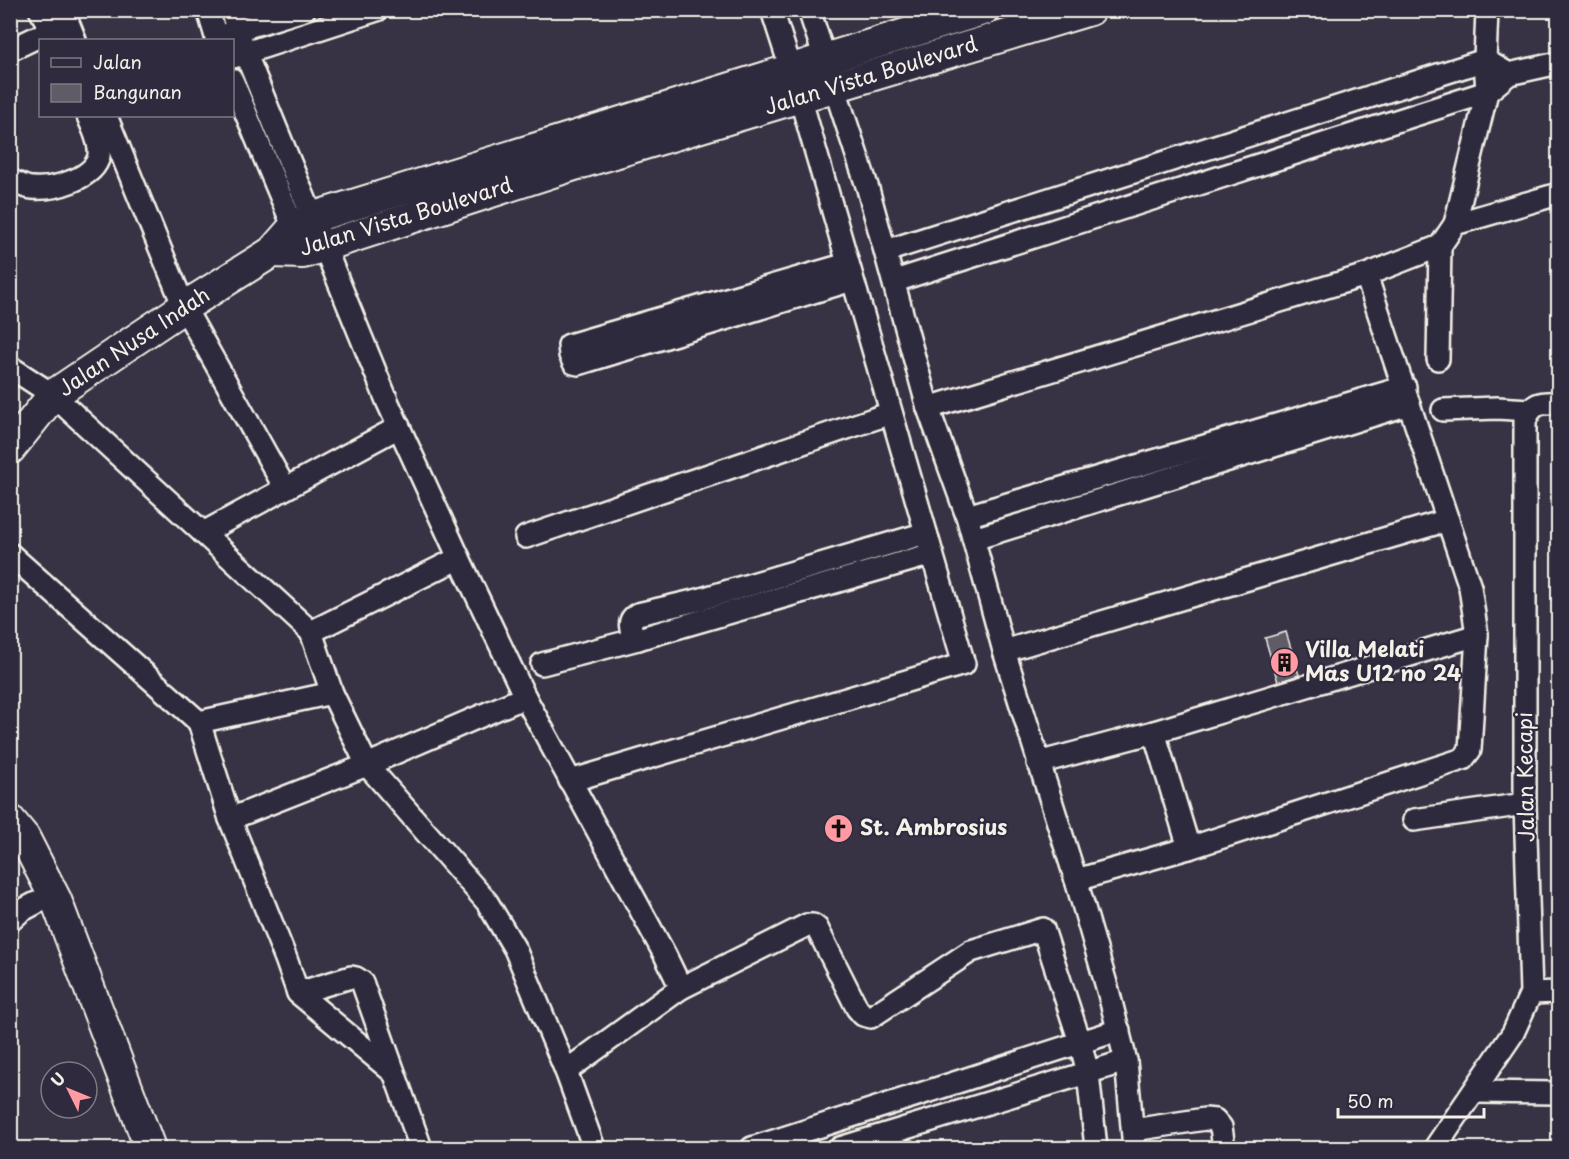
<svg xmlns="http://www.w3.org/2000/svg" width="1569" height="1159" viewBox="0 0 1569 1159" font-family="'Playpen Sans',sans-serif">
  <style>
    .building { fill: #5f5c67; stroke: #f4f1e8; stroke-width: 1.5 }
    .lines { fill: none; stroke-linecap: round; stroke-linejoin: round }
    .street-casing { stroke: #f4f1e8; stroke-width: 26 }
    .secondary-casing { stroke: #f4f1e8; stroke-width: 34 }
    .street { stroke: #2f2a3d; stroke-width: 21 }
    .secondary { stroke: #2f2a3d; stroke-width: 30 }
    .labels { text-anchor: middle; stroke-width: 4.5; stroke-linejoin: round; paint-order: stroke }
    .street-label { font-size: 21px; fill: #f4f1e8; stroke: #2f2a3d }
    .poi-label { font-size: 21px; font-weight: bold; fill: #f4f1e8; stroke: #2f2a3d; text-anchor: start }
  </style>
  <rect width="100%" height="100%" fill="#373244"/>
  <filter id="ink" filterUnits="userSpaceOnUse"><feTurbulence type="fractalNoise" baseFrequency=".0167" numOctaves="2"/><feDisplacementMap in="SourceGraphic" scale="12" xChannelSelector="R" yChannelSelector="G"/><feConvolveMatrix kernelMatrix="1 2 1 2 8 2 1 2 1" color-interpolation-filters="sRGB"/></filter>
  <g filter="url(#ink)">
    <polygon class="building" points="1286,632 1299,675 1278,682 1265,638"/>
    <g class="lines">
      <defs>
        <g id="street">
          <polyline points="40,10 57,40"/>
          <polyline points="63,10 75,40"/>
          <polyline points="208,10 217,40"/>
          <polyline points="231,10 245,52 388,403 459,558 525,697 665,955 681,988 566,1071"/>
          <polyline points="809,10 868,189 928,408 967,516 1004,651 1076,880 1109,994 1126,1061 1134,1148"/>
          <polyline points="216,39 237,30 304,10"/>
          <polyline points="10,50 52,30"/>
          <polyline points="233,57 377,10"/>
          <polyline points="232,80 299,240"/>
          <polyline points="106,116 184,307 285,488"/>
          <path d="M10 180C17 183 25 188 32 188 53 190 94 179 99 156 101 142 92 127 88 116"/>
          <polyline points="1455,224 1487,92 1485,60 1487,10"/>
          <polyline points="886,251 1485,60 1509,74"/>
          <polyline points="847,264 569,345 570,355 574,363 578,364 852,280"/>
          <polyline points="895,281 1487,92 1509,74 1558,63"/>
          <polyline points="1438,359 1440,246"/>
          <polyline points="10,367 53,395 311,632 332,693 367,765 487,902 515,949 566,1071 594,1148"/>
          <polyline points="928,408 1366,275 1440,246 1455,224 1558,194"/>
          <polyline points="1443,410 1497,408 1530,410"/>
          <polyline points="967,516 1405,387"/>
          <polyline points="203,533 399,427"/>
          <polyline points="526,537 891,413"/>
          <polyline points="974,539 1409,404"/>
          <polyline points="10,554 199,722 332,693"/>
          <polyline points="311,632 459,558"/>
          <path d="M638 639C629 631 627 620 638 614L698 600 926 533"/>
          <polyline points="1004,651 1448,520"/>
          <polyline points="542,664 638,639 932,554"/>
          <polyline points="199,722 230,819 286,959 298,993 394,1073"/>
          <polyline points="1154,732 1189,848"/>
          <polyline points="1038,763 1154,732 1477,635"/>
          <polyline points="570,781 964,664 800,97 772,10"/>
          <polyline points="230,819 367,765 525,697"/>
          <polyline points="1414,820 1525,804"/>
          <polyline points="1076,880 1189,848 1463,759 1470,750 1477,635 1470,587 1366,275"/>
          <polyline points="10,921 21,911 36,903"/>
          <polyline points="681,988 807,925 813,925 817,928 857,1008 863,1015 871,1017 971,951 1043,929 1080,1042 1088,1073 1096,1148"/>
          <polyline points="298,993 351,977 356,978 362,982 421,1148"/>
          <polyline points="1531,993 1558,992"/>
          <polyline points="1474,1092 1558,1093"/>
          <polyline points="1133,1130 1205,1119 1215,1120 1221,1127 1224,1148"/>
          <polyline points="752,1148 1119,1030"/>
          <polyline points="840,1148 1126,1061"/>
          <path d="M1435 1148 1513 1033 1531 993 1525 804V421C1532 403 1540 402 1558 403"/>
        </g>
        <g id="secondary">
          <polyline points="272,252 303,253 571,166 1090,10"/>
          <polyline points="10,449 53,395 184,307 272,252 294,227 314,217 983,10"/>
          <polyline points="10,820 24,837 56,900 150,1148"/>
        </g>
      </defs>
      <use href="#street" class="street-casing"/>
      <use href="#secondary" class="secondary-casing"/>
      <use href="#street" class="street"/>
      <use href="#secondary" class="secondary"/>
    </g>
  </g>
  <defs>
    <symbol id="building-disc" viewBox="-11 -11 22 22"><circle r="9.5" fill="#ff9aa2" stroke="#2f2a3d"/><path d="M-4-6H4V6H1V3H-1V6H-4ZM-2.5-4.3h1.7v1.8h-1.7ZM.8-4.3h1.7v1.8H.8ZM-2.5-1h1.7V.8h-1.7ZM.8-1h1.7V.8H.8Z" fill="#111"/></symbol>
    <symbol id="church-disc" viewBox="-11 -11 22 22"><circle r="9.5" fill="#ff9aa2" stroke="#2f2a3d"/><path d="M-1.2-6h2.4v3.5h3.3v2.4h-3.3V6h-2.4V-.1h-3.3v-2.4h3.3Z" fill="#111"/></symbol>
  </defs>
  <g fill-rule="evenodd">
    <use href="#building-disc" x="1268" y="646" width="33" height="33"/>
    <use href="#church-disc" x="822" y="812" width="33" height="33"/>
  </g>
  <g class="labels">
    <g class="street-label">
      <text transform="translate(871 76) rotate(-17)" y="7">Jalan Vista Boulevard</text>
      <text transform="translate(406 217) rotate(-17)" y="7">Jalan Vista Boulevard</text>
      <text transform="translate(134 342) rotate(-34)" y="7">Jalan Nusa Indah</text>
      <text transform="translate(1526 777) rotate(-91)" y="7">Jalan Kecapi</text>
    </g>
    <g class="poi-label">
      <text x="1305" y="657">Villa Melati<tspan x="1305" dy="24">Mas U12 no 24</tspan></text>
      <text x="860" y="835">St. Ambrosius</text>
    </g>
  </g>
  <rect width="1569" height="1159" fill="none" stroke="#2f2a3d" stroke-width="36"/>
  <rect x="18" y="18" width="1533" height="1123" fill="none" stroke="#f4f1e8" stroke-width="2" filter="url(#ink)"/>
  <rect x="39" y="39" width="195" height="78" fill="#2f2a3d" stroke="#7e7a81" stroke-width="1.5"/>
  <rect x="51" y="58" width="30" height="9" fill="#2f2a3d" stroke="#7e7a81" stroke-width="1.5"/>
  <text x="93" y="69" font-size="18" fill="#f4f1e8">Jalan</text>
  <rect x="51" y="84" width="30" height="18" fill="#5f5c67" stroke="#7e7a81" stroke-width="1.5"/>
  <text x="93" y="99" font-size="18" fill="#f4f1e8">Bangunan</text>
  <g transform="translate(69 1090) rotate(313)"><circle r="28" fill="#2f2a3d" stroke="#7e7a81" stroke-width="1.5"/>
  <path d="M0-4.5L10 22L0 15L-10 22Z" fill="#ff9aa2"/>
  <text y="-9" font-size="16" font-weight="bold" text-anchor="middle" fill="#f4f1e8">U</text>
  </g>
  <path d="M1338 1108v9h146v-9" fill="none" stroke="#f4f1e8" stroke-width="3"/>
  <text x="1347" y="1108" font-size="18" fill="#f4f1e8" stroke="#2f2a3d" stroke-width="4.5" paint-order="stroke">50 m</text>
</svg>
